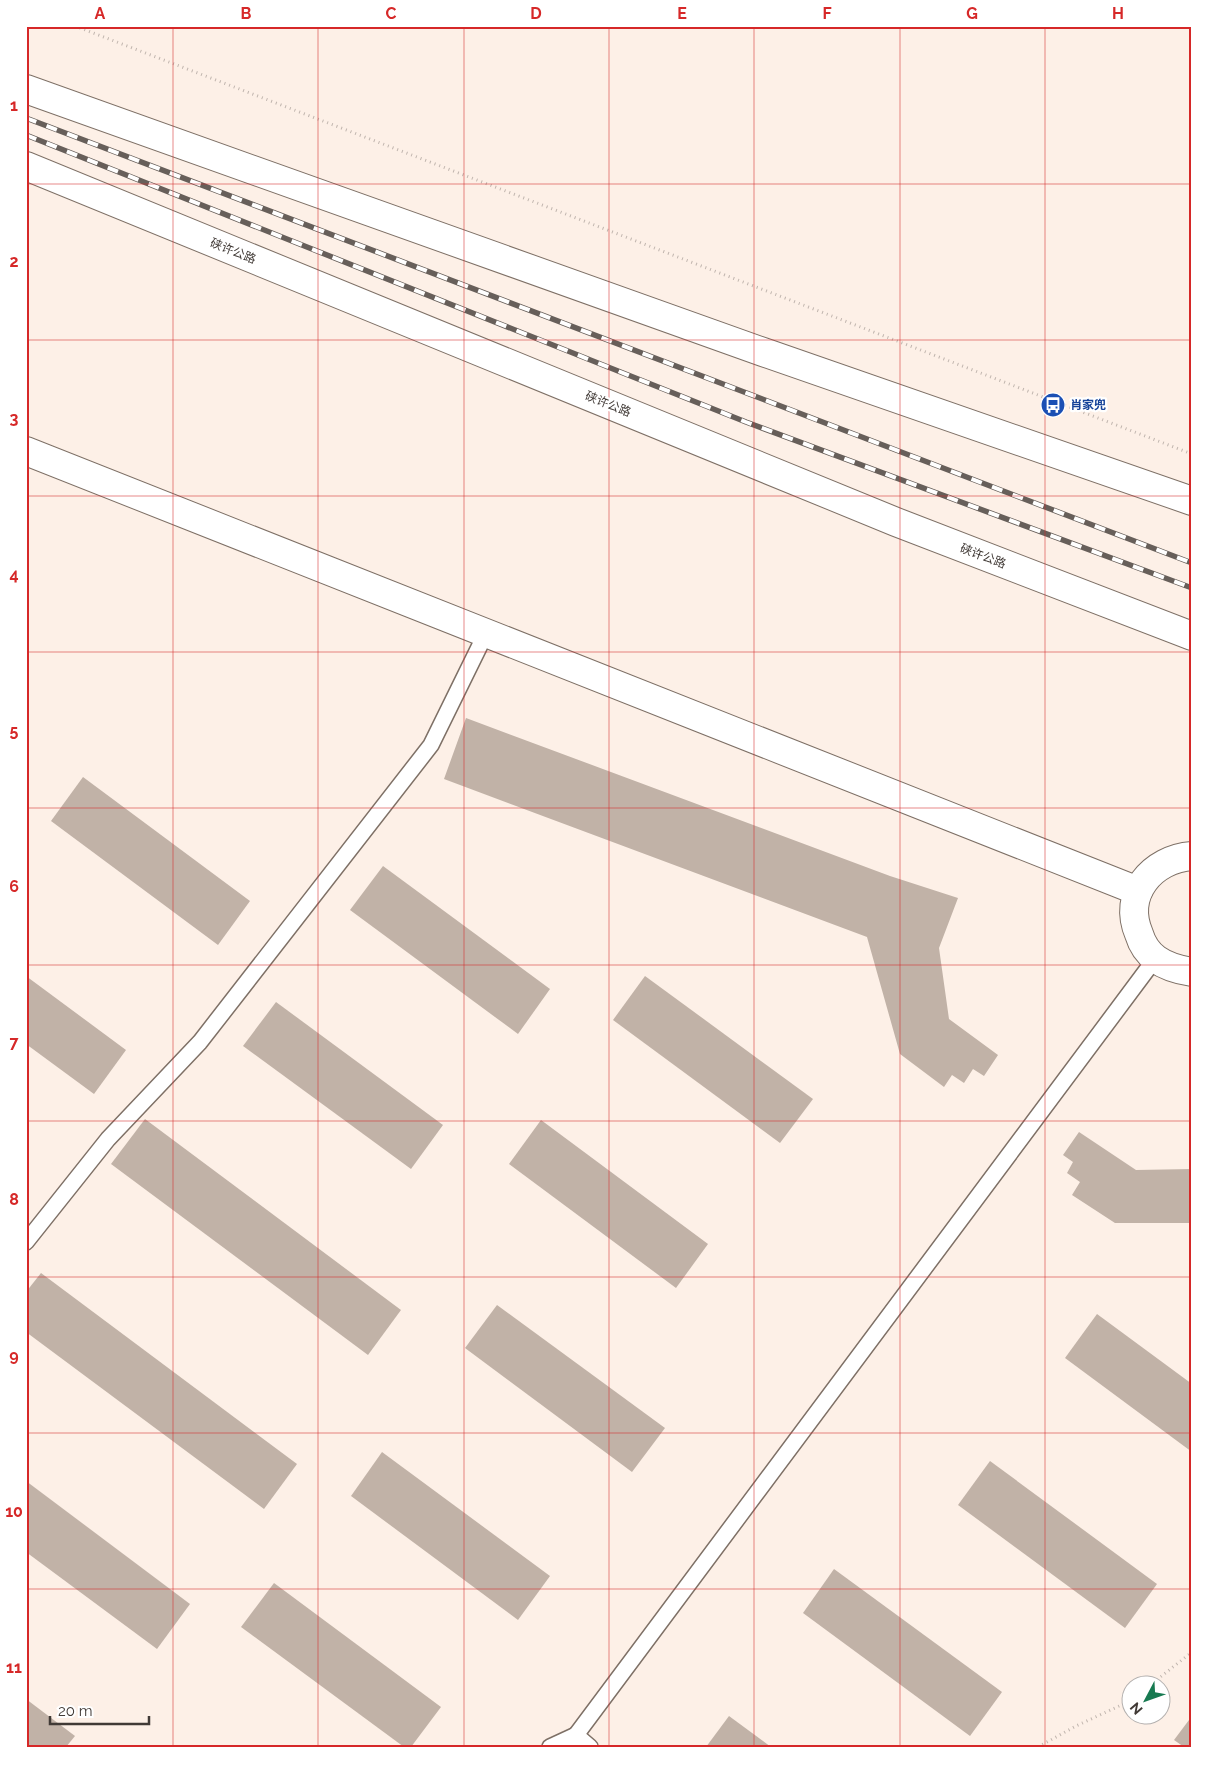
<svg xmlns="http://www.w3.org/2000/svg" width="1218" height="1773" viewBox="0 0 1218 1773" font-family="Raleway,'Noto Sans SC',sans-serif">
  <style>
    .building { fill: #c1b2a7 }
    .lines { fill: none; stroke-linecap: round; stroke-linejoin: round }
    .lane-casing { stroke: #7e7066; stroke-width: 18 }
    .street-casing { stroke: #7e7066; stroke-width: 30 }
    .highway-casing { stroke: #7e7066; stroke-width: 30 }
    .path { stroke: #c0b5ae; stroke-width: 3; stroke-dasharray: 1 4; stroke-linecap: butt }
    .lane { stroke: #fff; stroke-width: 15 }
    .street { stroke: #fff; stroke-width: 28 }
    .highway { stroke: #fff; stroke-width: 28 }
    .rail-casing { stroke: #675f5a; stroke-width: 5.5 }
    .rail { stroke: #fff; stroke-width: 4; stroke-dasharray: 11; stroke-linecap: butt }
    .grid { fill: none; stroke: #d62828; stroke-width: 1; stroke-opacity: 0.55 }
    .labels { text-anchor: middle; stroke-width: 4.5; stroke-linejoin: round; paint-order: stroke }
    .street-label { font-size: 12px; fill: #413a36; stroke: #fff }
    .transit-label { font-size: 12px; font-weight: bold; fill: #164399; stroke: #fff; text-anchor: start }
    .neatline { fill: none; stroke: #d62828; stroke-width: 2 }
    .grid-label { font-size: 16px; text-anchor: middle; font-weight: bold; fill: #d62828 }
  </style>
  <rect width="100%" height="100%" fill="#fdf0e7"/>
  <g class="building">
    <polygon points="466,718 890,876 958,898 939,948 949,1019 998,1055 984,1076 973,1069 964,1083 952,1075 944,1087 900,1054 867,937 444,779"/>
    <polygon points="83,777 250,901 218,945 51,821"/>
    <polygon points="383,866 550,989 518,1034 350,910"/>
    <polygon points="26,976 126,1050 94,1094 26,1044"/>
    <polygon points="645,976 813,1099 780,1143 613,1020"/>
    <polygon points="276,1002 443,1125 411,1169 243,1046"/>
    <polygon points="145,1119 401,1310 368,1355 111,1164"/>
    <polygon points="541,1120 708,1244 676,1288 509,1164"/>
    <polygon points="1079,1132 1136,1170 1192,1169 1192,1223 1115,1223 1072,1195 1080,1182 1067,1173 1073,1162 1063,1155"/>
    <polygon points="41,1273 297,1464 264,1509 26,1332 26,1292"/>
    <polygon points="497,1305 665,1428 632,1472 465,1348"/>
    <polygon points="1097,1314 1192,1384 1192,1452 1065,1358"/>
    <polygon points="382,1452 550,1576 518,1620 351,1496"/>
    <polygon points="990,1461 1157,1584 1125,1628 958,1505"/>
    <polygon points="26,1481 190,1604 157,1649 26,1552"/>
    <polygon points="834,1569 1002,1692 970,1736 803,1613"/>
    <polygon points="274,1583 441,1707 411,1747 404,1747 241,1627"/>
    <polygon points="26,1699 75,1736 66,1747 26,1747"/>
    <polygon points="729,1716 771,1747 706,1747"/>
    <polygon points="1192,1716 1192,1747 1184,1747 1174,1740"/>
  </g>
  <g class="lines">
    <defs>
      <g id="lane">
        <polyline points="26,1242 108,1139 200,1042 431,745 486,633"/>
        <polyline points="576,1735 590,1747"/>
        <polyline points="550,1747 576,1735"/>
        <polyline points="574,1747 576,1735 1155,959"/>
      </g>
      <g id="street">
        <polyline points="26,451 1138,891"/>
        <path d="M1192 856C1152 859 1122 894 1139 934 1142 944 1148 953 1156 959 1167 967 1179 970 1192 972"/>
      </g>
      <g id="highway">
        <polyline points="26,89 763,352 1192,501"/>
        <polyline points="26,166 896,522 1192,636"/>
      </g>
    </defs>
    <use href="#lane" class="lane-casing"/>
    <use href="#street" class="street-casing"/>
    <use href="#highway" class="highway-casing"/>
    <g class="path">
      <polyline points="75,26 1192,454"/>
      <polyline points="1149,1686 1192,1652"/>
      <polyline points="1038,1747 1076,1726 1130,1701"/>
    </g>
    <use href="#lane" class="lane"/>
    <use href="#street" class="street"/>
    <use href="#highway" class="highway"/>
    <defs>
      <g id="rail">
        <polyline points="26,118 1192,563"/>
        <polyline points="26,135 746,422 1192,588"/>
      </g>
    </defs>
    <use href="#rail" class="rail-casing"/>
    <use href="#rail" class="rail"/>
  </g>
  <path class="grid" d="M173 26V1747M318 26V1747M464 26V1747M609 26V1747M754 26V1747M900 26V1747M1045 26V1747M26 184H1192M26 340H1192M26 496H1192M26 652H1192M26 808H1192M26 965H1192M26 1121H1192M26 1277H1192M26 1433H1192M26 1589H1192"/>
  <defs>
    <symbol id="bus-disc" viewBox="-11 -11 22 22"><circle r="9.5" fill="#1a4fb4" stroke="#fff"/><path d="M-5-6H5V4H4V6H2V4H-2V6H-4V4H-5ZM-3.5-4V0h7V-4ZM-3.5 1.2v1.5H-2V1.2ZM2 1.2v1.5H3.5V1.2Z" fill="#fff"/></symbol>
  </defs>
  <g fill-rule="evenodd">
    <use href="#bus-disc" x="1039" y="391" width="28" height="28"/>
  </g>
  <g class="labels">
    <g class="street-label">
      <text transform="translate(233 251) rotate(22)" y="4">硖许公路</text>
      <text transform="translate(608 404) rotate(22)" y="4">硖许公路</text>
      <text transform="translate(983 556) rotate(21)" y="4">硖许公路</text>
    </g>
    <g class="transit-label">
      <text x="1070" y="409">肖家兜</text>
    </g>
  </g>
  <rect width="1218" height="1773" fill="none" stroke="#ffffff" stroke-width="55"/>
  <g transform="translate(1146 1700) rotate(229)"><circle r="24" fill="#ffffff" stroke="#b3b0af"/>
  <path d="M0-4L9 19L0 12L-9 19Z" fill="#177a51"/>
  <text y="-8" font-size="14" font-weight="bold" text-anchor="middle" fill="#413a36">N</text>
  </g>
  <path d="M50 1716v8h99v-8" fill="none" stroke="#413a36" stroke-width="2.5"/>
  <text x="58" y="1716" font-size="15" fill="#413a36" stroke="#ffffff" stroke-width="4" paint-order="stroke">20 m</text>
  <rect x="28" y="28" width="1162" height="1718" class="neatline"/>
  <g class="grid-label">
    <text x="100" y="19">A</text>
    <text x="246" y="19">B</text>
    <text x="391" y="19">C</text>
    <text x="536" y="19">D</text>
    <text x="682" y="19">E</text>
    <text x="827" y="19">F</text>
    <text x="972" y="19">G</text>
    <text x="1118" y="19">H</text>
    <text x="14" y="111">1</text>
    <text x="14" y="267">2</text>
    <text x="14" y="424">3</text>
    <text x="14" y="580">4</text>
    <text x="14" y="736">5</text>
    <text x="14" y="892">6</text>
    <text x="14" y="1048">7</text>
    <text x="14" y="1205">8</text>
    <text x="14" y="1361">9</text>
    <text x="14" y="1517">10</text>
    <text x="14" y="1673">11</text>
  </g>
</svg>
